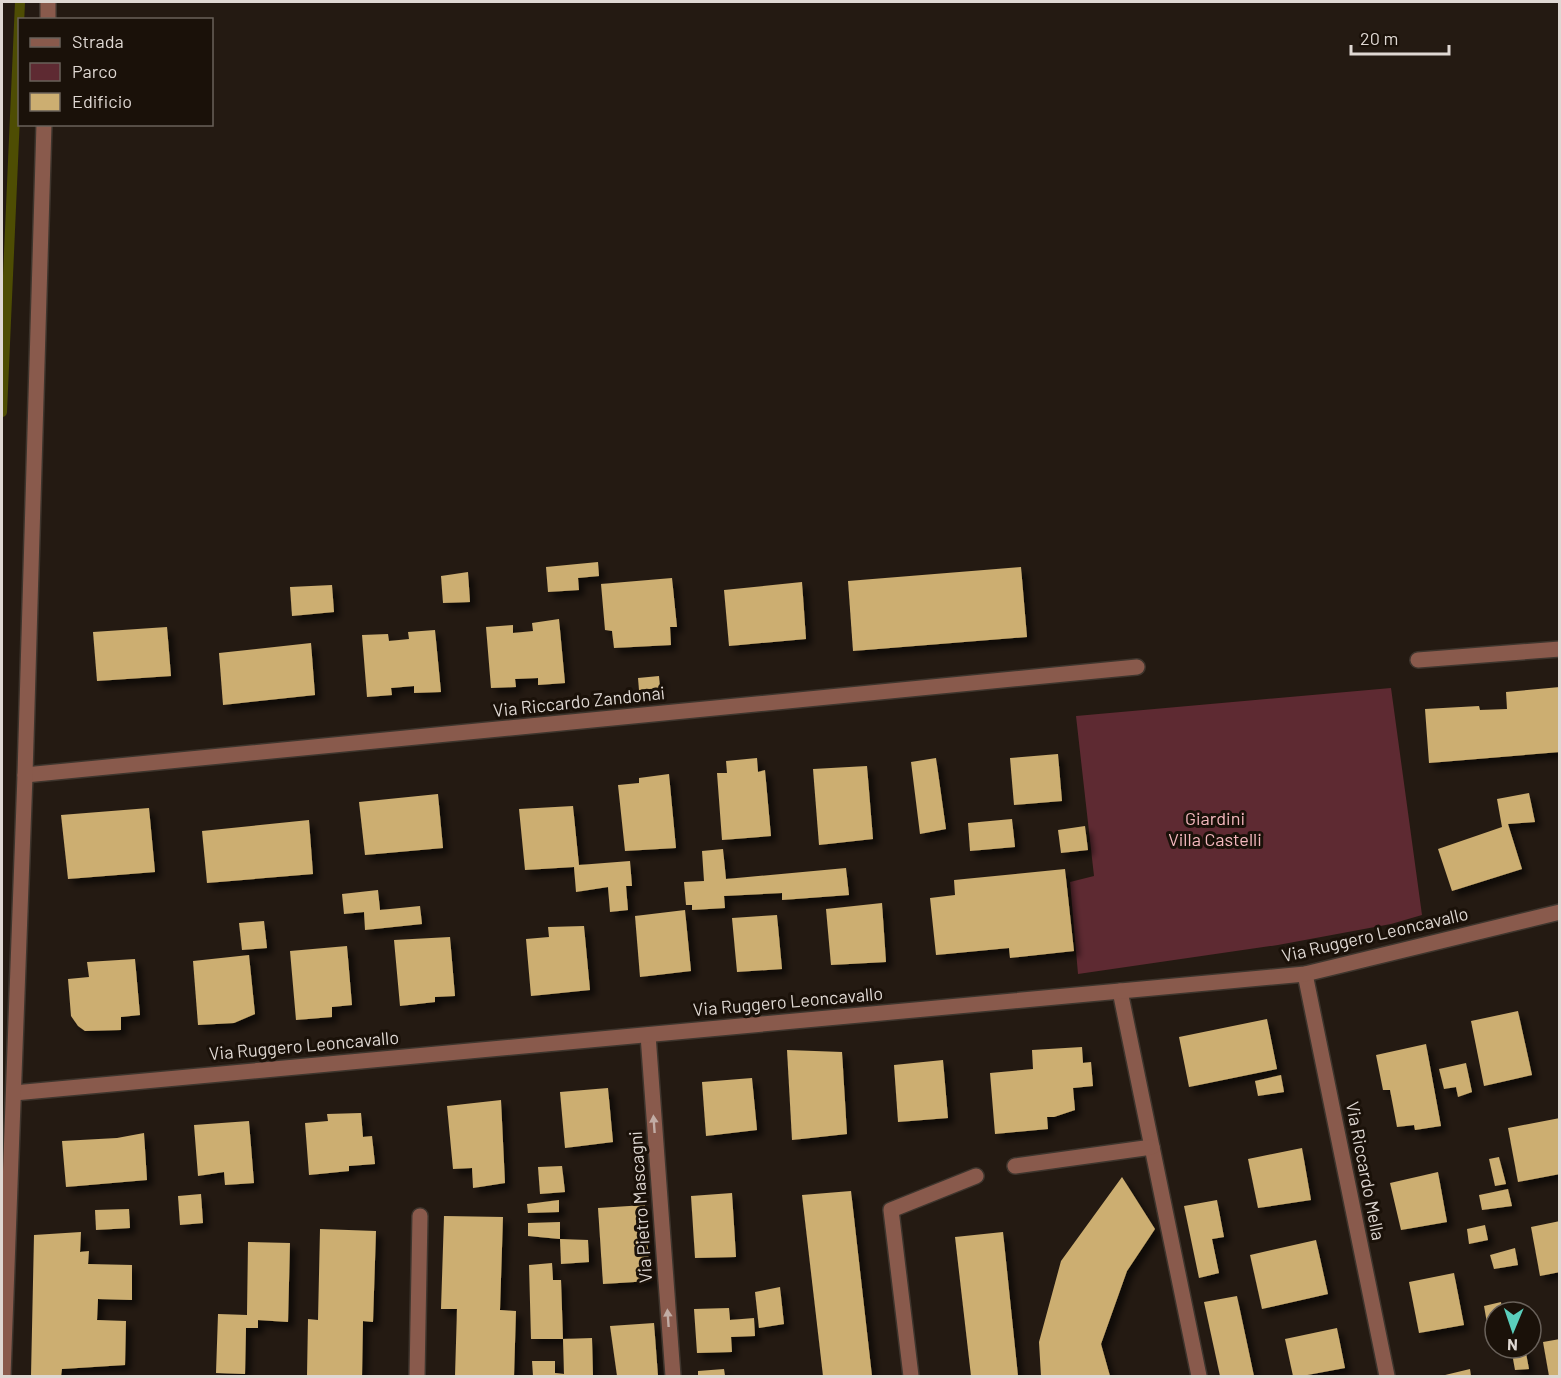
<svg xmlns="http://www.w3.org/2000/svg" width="1561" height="1378" viewBox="0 0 1561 1378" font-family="Barlow,sans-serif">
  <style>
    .green { fill: #5e2a32 }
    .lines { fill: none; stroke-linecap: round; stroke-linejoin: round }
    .stream { stroke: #4e4d03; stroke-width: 10 }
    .building { fill: #ccae71; filter: url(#shadow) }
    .minor-casing { stroke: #3e352d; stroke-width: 18 }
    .minor { stroke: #895a4c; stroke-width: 15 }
    .oneway { fill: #c1aca4 }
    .labels { text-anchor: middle; stroke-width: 6; stroke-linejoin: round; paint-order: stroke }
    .street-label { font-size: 18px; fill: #dfd8d3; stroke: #1a1109 }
    .park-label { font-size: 18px; fill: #f4b8be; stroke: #1a1109 }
  </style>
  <defs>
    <filter id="shadow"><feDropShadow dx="5.5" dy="5.5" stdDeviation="3" flood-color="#0009"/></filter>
  </defs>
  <rect width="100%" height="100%" fill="#241a12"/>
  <polygon class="green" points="1391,688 1422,915 1391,924 1278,945 1078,974 1070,882 1094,876 1076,716"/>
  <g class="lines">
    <polyline class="stream" points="2,412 20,2"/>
  </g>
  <g class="building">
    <polygon points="598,562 599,576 578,578 579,590 548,592 546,567"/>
    <polygon points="1021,567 1027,637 853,651 848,581"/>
    <polygon points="468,572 470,602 443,603 441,576"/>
    <polygon points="672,578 677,627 670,627 671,645 614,648 612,631 605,630 601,584"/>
    <polygon points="802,582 806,639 729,646 724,590"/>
    <polygon points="332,585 334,612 292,616 290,587"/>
    <polygon points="559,619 565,683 538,685 538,678 515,679 516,687 491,688 486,627 513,625 513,633 533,631 532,623"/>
    <polygon points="167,627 171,676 97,681 93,632"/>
    <polygon points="435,630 441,692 414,693 414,686 391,688 392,695 367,697 362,635 388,634 389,641 409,639 408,632"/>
    <polygon points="311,643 315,695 223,705 219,653"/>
    <polygon points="659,676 660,688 639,690 638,678"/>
    <polygon points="1560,687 1560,752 1429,763 1425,709 1479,706 1480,710 1507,709 1506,692"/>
    <polygon points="1058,754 1062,801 1014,805 1010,758"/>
    <polygon points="757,758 758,772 765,770 771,836 722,840 717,773 727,773 726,761"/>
    <polygon points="936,758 946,829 920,834 911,762"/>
    <polygon points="867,766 873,839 819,845 813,769"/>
    <polygon points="669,774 676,848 625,851 618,785 639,783 639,778"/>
    <polygon points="1529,793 1535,822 1508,824 1522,869 1452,891 1438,849 1502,827 1497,799"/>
    <polygon points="438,794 443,848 365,855 359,802"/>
    <polygon points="573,806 579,865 630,861 632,886 626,886 628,910 610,912 608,887 576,892 574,867 525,870 519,809"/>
    <polygon points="149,808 155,872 68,879 61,815"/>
    <polygon points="1012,819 1015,847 970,851 968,823"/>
    <polygon points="309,820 313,874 207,883 202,831"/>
    <polygon points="1085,826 1088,850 1061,853 1058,830"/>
    <polygon points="723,849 726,879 846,868 849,895 782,900 782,893 724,896 725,908 692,910 692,905 686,905 684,882 704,881 702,851"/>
    <polygon points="1065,869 1074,951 1010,958 1009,948 936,955 930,898 955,895 954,880"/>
    <polygon points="378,890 380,910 420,906 422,924 365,930 364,912 344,914 342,894"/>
    <polygon points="882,903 886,962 831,965 826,909"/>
    <polygon points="685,910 691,971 640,977 635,916"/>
    <polygon points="777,915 782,969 737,972 732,918"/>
    <polygon points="264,921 267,948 242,950 239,923"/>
    <polygon points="584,926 590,990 531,996 526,939 549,937 548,927"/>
    <polygon points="450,937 455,996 435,997 435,1002 400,1006 394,940"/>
    <polygon points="347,946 352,1005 332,1007 332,1017 296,1020 290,951"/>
    <polygon points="249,955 255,1014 234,1023 198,1025 193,961"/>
    <polygon points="135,959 140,1015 121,1017 121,1030 85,1031 78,1026 71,1016 68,979 89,977 87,962"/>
    <polygon points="1518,1011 1532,1075 1484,1086 1471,1021"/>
    <polygon points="1267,1019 1277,1069 1189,1087 1179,1037"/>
    <polygon points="1426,1044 1441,1126 1415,1130 1414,1125 1397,1127 1390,1090 1383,1090 1376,1055"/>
    <polygon points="1082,1047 1083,1063 1091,1062 1093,1086 1073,1088 1075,1110 1054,1117 1047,1117 1048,1129 995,1134 990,1073 1033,1069 1032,1050"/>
    <polygon points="787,1050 842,1052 847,1134 792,1140"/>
    <polygon points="943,1060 948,1118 898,1122 894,1065"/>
    <polygon points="1466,1063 1472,1092 1458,1097 1456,1087 1444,1089 1439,1069"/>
    <polygon points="1281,1075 1284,1092 1258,1096 1255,1081"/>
    <polygon points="752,1078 757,1130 706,1136 702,1082"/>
    <polygon points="608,1088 613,1142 565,1148 560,1092"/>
    <polygon points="501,1100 505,1183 473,1188 472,1168 453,1169 447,1106"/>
    <polygon points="361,1113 363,1137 372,1136 375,1164 349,1166 349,1171 309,1175 305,1123 328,1121 327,1114"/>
    <polygon points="1560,1118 1560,1174 1518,1182 1508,1128"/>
    <polygon points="249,1121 254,1183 225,1185 224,1172 198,1176 194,1125"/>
    <polygon points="144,1133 147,1180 66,1187 62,1141 117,1138"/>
    <polygon points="1302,1148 1311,1200 1258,1208 1248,1159"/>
    <polygon points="1499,1157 1506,1184 1495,1186 1489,1159"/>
    <polygon points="562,1166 565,1192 540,1194 538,1167"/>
    <polygon points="1438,1172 1447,1222 1401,1230 1390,1183"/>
    <polygon points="1122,1177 1155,1229 1127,1271 1101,1344 1110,1376 1041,1376 1039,1342 1061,1261"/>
    <polygon points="1508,1189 1512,1206 1482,1210 1479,1195"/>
    <polygon points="851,1191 872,1376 823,1376 802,1195"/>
    <polygon points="732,1193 736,1257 695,1258 691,1196"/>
    <polygon points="201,1194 203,1223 180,1225 178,1196"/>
    <polygon points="559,1200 559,1212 528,1213 527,1204"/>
    <polygon points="1217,1200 1224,1237 1212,1239 1219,1273 1199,1278 1184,1206"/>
    <polygon points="645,1205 650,1281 603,1284 598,1208"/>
    <polygon points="129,1209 130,1228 96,1230 95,1210"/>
    <polygon points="444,1216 503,1217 500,1310 516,1311 514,1376 455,1376 457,1309 441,1309"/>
    <polygon points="1560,1221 1560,1272 1540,1276 1531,1227"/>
    <polygon points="560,1222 560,1239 528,1236 528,1223"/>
    <polygon points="1485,1225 1488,1240 1469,1244 1467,1229"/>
    <polygon points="320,1229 376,1231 373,1322 363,1321 362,1376 307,1376 308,1319 318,1320"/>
    <polygon points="81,1232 80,1252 89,1251 88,1264 132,1265 132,1300 98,1299 97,1320 126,1321 125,1365 62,1369 61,1376 31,1376 34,1235"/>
    <polygon points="1003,1232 1018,1376 971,1376 955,1237"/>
    <polygon points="560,1239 588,1240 589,1262 561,1264"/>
    <polygon points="1316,1240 1328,1294 1262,1309 1250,1255"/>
    <polygon points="248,1242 290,1243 288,1322 258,1320 258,1328 246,1328 245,1374 216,1373 218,1314 247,1315"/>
    <polygon points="1515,1248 1518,1265 1494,1269 1490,1255"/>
    <polygon points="552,1263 553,1280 561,1280 563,1339 592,1338 593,1376 533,1376 532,1361 555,1361 555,1373 564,1374 563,1339 531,1339 529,1265"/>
    <polygon points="1454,1273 1464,1325 1419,1333 1409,1282"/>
    <polygon points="780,1287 784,1324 759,1328 755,1292"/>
    <polygon points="1237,1296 1254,1376 1220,1376 1204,1302"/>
    <polygon points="1501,1302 1502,1309 1512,1307 1515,1312 1495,1312 1495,1345 1491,1346 1484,1306"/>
    <polygon points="729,1308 730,1320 754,1318 755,1336 731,1337 732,1352 697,1353 694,1309"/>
    <polygon points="654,1323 658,1376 617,1376 610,1326"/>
    <polygon points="1337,1328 1345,1368 1302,1376 1293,1376 1285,1339"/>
    <polygon points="1560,1339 1560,1376 1549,1376 1543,1342"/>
    <polygon points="1501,1348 1525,1348 1529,1369 1515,1370 1512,1353 1503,1356"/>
    <polygon points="724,1369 725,1376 698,1376 698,1371"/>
    <polygon points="1470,1369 1471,1376 1441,1376"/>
  </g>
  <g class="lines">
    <defs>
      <g id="minor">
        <polyline points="48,20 48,2"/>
        <polyline points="1418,660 1560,649"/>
        <polyline points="25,775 1137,667"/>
        <polyline points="1305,974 1387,1376"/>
        <polyline points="1120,991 1199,1376"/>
        <polyline points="648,1035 673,1376"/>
        <polyline points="14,1093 1305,974 1560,912"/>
        <polyline points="1015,1166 1152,1147"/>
        <polyline points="3,1376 25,775 44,124"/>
        <polyline points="417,1376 420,1216"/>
        <polyline points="911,1376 891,1210 976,1176"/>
      </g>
    </defs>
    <use href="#minor" class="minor-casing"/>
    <use href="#minor" class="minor"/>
  </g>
  <defs><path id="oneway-solid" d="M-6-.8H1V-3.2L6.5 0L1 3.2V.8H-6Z" transform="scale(1.5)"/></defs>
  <g class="oneway">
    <use href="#oneway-solid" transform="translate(654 1124) rotate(-94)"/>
    <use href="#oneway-solid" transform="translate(668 1318) rotate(-94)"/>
  </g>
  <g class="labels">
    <g class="street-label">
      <text transform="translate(579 702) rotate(-6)" y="6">Via Riccardo Zandonai</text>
      <text transform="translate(1375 935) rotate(-13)" y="6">Via Ruggero Leoncavallo</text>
      <text transform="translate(788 1002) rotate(-5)" y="6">Via Ruggero Leoncavallo</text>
      <text transform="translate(304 1046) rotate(-5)" y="6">Via Ruggero Leoncavallo</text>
      <text transform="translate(1365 1171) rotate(79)" y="6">Via Riccardo Mella</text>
      <text transform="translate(641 1207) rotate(-94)" y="6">Via Pietro Mascagni</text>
    </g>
    <g class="park-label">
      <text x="1215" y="825">Giardini<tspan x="1215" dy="21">Villa Castelli</tspan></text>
    </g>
  </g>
  <rect width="1561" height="1378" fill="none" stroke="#dfd8d3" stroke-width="6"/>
  <rect x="18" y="18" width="195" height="108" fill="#1a1109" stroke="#69615a" stroke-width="1.5"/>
  <rect x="30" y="38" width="30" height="9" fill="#895a4c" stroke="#69615a" stroke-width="1.5"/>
  <text x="72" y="48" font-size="18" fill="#dfd8d3">Strada</text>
  <rect x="30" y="63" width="30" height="18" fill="#5e2a32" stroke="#69615a" stroke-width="1.5"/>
  <text x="72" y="78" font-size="18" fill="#dfd8d3">Parco</text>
  <rect x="30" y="93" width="30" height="18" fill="#ccae71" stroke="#69615a" stroke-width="1.5"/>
  <text x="72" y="108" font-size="18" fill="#dfd8d3">Edificio</text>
  <g transform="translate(1513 1330) rotate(182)"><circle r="28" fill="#1a1109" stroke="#69615a" stroke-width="1.5"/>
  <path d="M0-4.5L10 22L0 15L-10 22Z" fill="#5acebc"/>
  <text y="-9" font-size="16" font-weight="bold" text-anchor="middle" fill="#dfd8d3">N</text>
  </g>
  <path d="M1351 45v9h98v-9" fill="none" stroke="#dfd8d3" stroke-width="3"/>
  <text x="1360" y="45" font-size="18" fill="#dfd8d3" stroke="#1a1109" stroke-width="4.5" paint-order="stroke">20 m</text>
</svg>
